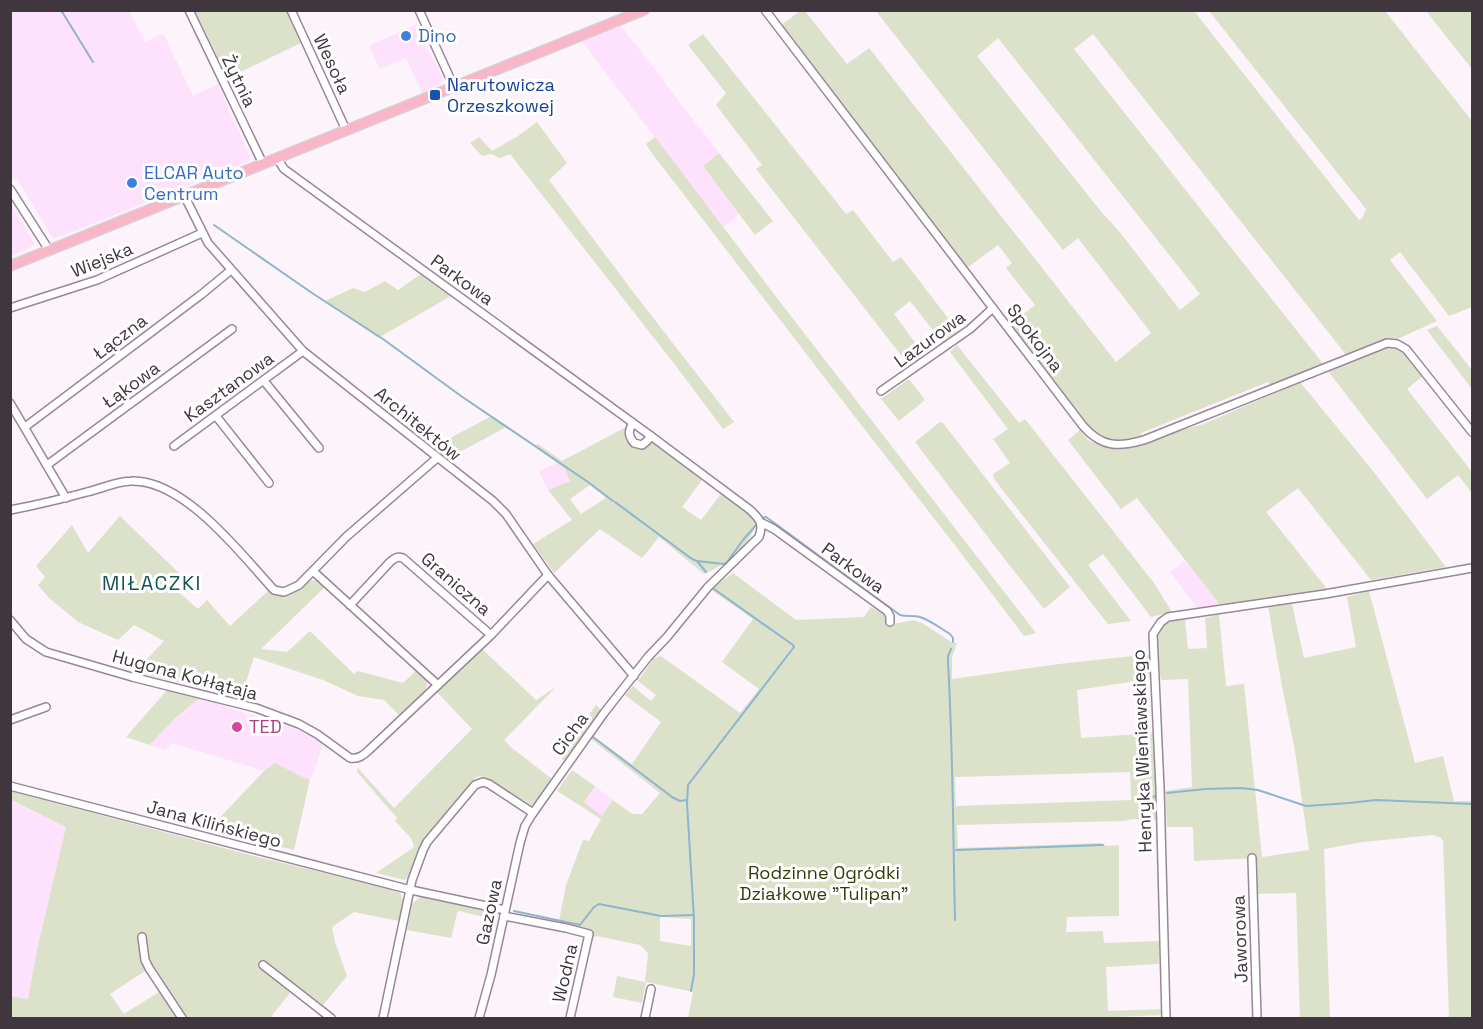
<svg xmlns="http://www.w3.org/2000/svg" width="1483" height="1029" viewBox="0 0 1483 1029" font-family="'Space Grotesk',sans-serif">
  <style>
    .built { fill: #fee1fc }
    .green { fill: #dce2c9; fill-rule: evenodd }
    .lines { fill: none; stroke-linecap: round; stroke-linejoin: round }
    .stream { stroke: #8db5cf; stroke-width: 2 }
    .minor-casing { stroke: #9a8599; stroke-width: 10 }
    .major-casing { stroke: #d5d3d5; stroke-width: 12 }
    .minor { stroke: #fff; stroke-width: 7 }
    .major { stroke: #f8b6c8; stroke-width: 9 }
    .shop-dot { fill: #3f7fe0; stroke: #fff; stroke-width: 2 }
    .transit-dot { fill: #1a4fb4; stroke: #fff; stroke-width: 2 }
    .hotel-dot { fill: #d1479c; stroke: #fff; stroke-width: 2 }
    .labels { text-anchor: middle; stroke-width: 6; stroke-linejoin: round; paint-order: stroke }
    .shop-label { font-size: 18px; fill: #366cbe; stroke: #fff; text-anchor: start }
    .street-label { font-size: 18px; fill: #3f363e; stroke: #fff }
    .transit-label { font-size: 18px; fill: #164399; stroke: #fff; text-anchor: start }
    .hotel-label { font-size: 18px; fill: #b23c85; stroke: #fff; text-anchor: start }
    .park-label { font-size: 18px; fill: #323b0a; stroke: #fff }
    .neighbourhood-label { font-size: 20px; letter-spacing: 1.5px; fill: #165258; stroke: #fff }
  </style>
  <rect width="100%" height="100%" fill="#fcf3fb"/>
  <g class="built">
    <polygon points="10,11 129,11 145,42 163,33 193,96 218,84 251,160 60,237 54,238 51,235 17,179 12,181 11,178"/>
    <polygon points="415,25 425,48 433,57 443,80 440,85 422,93 406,58 380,69 369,46"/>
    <polygon points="621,26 719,153 703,166 740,214 723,227 582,41"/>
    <polygon points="10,202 35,245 11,256 10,256"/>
    <polygon points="557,463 565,469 570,481 548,490 539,471"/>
    <polygon points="1185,561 1220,605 1198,609 1170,572"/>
    <polygon points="200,698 300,731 319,740 323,743 313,775 310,779 307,779 275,764 264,771 173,743 165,750 150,745 168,725 176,719 187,708"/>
    <polygon points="595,786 613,800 602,817 584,802"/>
    <polygon points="10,800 66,827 38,945 28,999 11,996"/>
  </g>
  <g class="green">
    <polygon points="195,11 287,11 301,43 226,79 213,47"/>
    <path d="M800 11H805L847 64 869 48 1116 362 1151 333 1078 238 1063 250 876 11H1194L1359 220 1362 218 1366 209 1209 11H1385L1472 121V307L1449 316 1400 252 1390 260 1437 321 1391 342C1375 341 1361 350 1347 356L1093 34 1074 49 1324 365 1270 386 1268 382 1141 433 1142 436 1144 438 1135 440 1110 442 1089 430 1025 346 1011 324 1035 305 1006 268 1012 263 998 245 967 268 780 26ZM998 38 1200 294 1180 310 1122 235 1099 209 977 56Z"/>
    <polygon points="1426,11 1472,11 1472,69"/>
    <polygon points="703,34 846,214 853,210 893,262 901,257 958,331 943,343 910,301 894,314 925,356 911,368 756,169 762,165 716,105 726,93 688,45"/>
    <polygon points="537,122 567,163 549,180 637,297 734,422 723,429 676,366 510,154 500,158 491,154 482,156 470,143 479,137 492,151 518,136"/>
    <polygon points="655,137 777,298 1036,633 1024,636 954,544 831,386 651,152 646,144"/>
    <polygon points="719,153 773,221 755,235 703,166"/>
    <polygon points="421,274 451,296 378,338 325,301 353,288 365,292 385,281 398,290"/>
    <polygon points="1437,326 1472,370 1472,389 1427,330"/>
    <polygon points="957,345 1019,423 1025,419 1154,583 1172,612 1151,617 1103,554 1088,565 1131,621 1108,624 994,479 993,474 1010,463 993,439 1008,429 950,352"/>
    <path d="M1394 346C1408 351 1415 363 1424 375L1407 389 1472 472V493L1458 475 1427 499 1328 371 1384 348Z"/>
    <polygon points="909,379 925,400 899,421 881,399"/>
    <polygon points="1300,382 1377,476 1446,567 1371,580 1298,488 1266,512 1328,590 1284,597 1220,605 1137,498 1121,509 1068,440 1080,430 1088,440 1094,443 1115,449 1135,447 1178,431 1204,424"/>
    <polygon points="492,416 508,426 447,459 433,447"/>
    <polygon points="940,422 943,423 1070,587 1044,609 1007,562 915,442"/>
    <path d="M628 426 626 429 627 437 643 447 652 441 702 480 682 507 701 520 721 494 749 514 756 523C750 547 725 565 704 574L659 537 642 558 600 529 554 573 533 544 572 520 548 490 570 481 565 469 534 446 538 444 562 461ZM590 485 606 498 581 514 570 499Z"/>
    <path d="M120 516 179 573 169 584 198 609 207 600 230 626 269 590C295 605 295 583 316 580L326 586 261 649 287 652 310 631 354 674 358 671 403 683 417 670 427 680 426 690 399 715 384 700 358 696 323 680 254 657 241 697 135 672 164 641 134 625 118 640 78 622 49 598 38 585 45 577 36 566 72 525 88 553Z"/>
    <path d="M733 573 796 620 864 617 871 607 885 615 893 624 914 620 922 623 953 643H957L952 657V679L1059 664 1151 654 1150 679 1077 690 1081 738 1155 733 1157 820 1132 819 1124 821 957 825 958 848 1101 843 1107 846 1119 845V916L1067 917 1066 932 1103 931 1104 943 1160 941 1159 964 1106 967 1108 1011 1162 1009V1015L1093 1018H688L693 992 646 982 642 1003 613 997 617 976 645 982 648 953 640 945 597 936 593 937 591 932 559 921 566 885 583 840 589 841 601 819 557 791 572 770 595 786 584 802 602 816 613 800 632 814H642L660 793 591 739 593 736 632 764 661 722 625 695 633 686 651 701 656 695 638 681 653 659 661 656 740 713 759 689 722 662 753 619 710 589ZM1130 772 1131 800 956 806 955 777ZM660 917 691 919V946L660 941Z"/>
    <path d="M1369 591 1415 763 1443 756 1454 801H1472V1018H1449L1443 841 1441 838 1433 835 1363 842 1324 849 1330 1018H1300L1296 893 1257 894V858L1194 861 1193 827H1167L1165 791 1192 787 1188 679 1161 680C1159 664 1150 627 1170 620 1174 619 1180 620 1185 619L1188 649 1207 648 1205 618 1219 614 1226 686 1244 684 1262 857 1309 850 1295 751 1281 681 1268 606 1292 604 1304 658 1356 647 1347 597Z"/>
    <polygon points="482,649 536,700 556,687 504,740 512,748 552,779 535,804 531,805 482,776 476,777 423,839 410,877 408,876 405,880 376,873 413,848 414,846 411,838 395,821 397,818 357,772 358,768 394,808 472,729 437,692"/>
    <path d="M167 690 200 698C182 711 165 728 150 745L126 737Z"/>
    <polygon points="596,705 602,711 565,762 559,756"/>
    <polygon points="275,763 307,779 310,779 294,850 209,829 264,771"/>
    <path d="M10 791 250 855 386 888 400 893 404 902 399 921 354 912 332 927 335 942 347 976 323 1005 267 963 263 967 290 993 270 1018H11V996L28 999 38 945 66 827 11 800ZM145 971 159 992 124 1014 110 994Z"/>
    <polygon points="420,897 430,897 491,911 493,919 459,911 457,913 451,938 407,930 412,904"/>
  </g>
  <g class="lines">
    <g class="stream">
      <polyline points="61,10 93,62"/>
      <polyline points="214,225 312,293 383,339 461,396 588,482 613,501"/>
      <polyline points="615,502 692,559 697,561 724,564 727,562 743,540 757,524"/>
      <path d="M763 518 766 517 773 522 900 615C907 617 913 615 920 617 930 620 940 628 950 634L953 638V642"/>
      <polyline points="697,561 706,572"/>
      <path d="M951 649 948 656V662C953 748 953 834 955 920"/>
      <polyline points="593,737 672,797 680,801 686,800"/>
      <polyline points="1167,793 1205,789 1241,788 1258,790 1306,806 1349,803 1376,800 1472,804"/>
      <polyline points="1143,803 1157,795"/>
      <polyline points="956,850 1103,845"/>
      <polyline points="514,911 580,925 594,907 599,904 661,916 694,915"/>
      <polyline points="691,991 694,974 694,919 687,803 688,785 794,647 793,645 714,589"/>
    </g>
    <defs>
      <g id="minor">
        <polyline points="189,10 263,164"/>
        <polyline points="291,10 346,130"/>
        <polyline points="419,10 454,87"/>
        <path d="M765 10 1083 426C1102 448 1119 447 1144 440L1387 343 1397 344 1406 349 1472 432"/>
        <path d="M277 158 284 169 651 436 749 509C759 518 764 523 759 537L708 587 667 637 648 657 604 713 533 813 525 826 520 843 491 975 479 1018"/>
        <polyline points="10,189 49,250"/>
        <polyline points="184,195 208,243 303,351 493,501 506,514 548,575 634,676"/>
        <polyline points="10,308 97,280 202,233"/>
        <polyline points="264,381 319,448"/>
        <polyline points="881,391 970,329 993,308"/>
        <polyline points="10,403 66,498"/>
        <polyline points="216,416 269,483"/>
        <path d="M633 423C628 431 628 435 634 443L642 445 647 441 651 436"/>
        <polyline points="25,427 202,294 231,270"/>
        <polyline points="174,446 303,351"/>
        <polyline points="47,465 232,329"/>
        <path d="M10 510C36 505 62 499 87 492 100 489 118 481 131 481 184 479 241 554 274 590L284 592 299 585 346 537 437 458"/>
        <polyline points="762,523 774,529 887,611 890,616 890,622"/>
        <polyline points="314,572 438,685"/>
        <path d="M350 605 390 562C395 558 397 556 403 558L491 635"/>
        <path d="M10 620 26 639 46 652 132 677 256 708 299 724 317 734 350 758C358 759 363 756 369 750L491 635 548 575"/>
        <polyline points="10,720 46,707"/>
        <polyline points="10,786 411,890 505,910"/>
        <polyline points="1252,858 1257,1018"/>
        <polyline points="504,916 566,928 589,934 570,1018"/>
        <polyline points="142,937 145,960 149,968 182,1018"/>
        <polyline points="263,965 331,1018"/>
        <polyline points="383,1018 412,880 423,850 427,842 475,785 483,782 489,784 533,813"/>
        <polyline points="645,1018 651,989"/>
        <polyline points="1166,1018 1160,788 1153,634 1161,622 1168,617 1325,594 1472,568"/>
      </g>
      <polyline id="major" points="10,266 644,10"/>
    </defs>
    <use href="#minor" class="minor-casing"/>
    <use href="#major" class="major-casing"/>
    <use href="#minor" class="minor"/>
    <use href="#major" class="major"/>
  </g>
  <g class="shop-dot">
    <circle cx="406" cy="36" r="6"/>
    <circle cx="132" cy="183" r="6"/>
  </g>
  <rect class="transit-dot" x="429" y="89" width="12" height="12" rx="3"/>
  <circle class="hotel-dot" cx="237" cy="727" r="6"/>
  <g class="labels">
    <g class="shop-label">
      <text x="418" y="42">Dino</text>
      <text x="144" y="179">ELCAR Auto<tspan x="144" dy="21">Centrum</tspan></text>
    </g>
    <g class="street-label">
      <text transform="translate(332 64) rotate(65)" y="6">Wesoła</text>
      <text transform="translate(239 81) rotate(64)" y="6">Żytnia</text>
      <text transform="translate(102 260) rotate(-22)" y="6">Wiejska</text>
      <text transform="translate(462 280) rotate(36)" y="6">Parkowa</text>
      <text transform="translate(120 337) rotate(-37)" y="6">Łączna</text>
      <text transform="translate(1035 338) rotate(53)" y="6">Spokojna</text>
      <text transform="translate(930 339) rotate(-36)" y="6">Lazurowa</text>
      <text transform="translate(131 385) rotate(-36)" y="6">Łąkowa</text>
      <text transform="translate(229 387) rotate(-36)" y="6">Kasztanowa</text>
      <text transform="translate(418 424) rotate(39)" y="6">Architektów</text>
      <text transform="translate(853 568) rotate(36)" y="6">Parkowa</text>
      <text transform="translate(456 584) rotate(41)" y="6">Graniczna</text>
      <text transform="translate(185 675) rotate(15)" y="6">Hugona Kołłątaja</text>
      <text transform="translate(570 734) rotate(-54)" y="6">Cicha</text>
      <text transform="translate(1142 751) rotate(-92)" y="6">Henryka Wieniawskiego</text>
      <text transform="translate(214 824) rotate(15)" y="6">Jana Kilińskiego</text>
      <text transform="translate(489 912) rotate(-78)" y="6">Gazowa</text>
      <text transform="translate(1240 939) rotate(-92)" y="6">Jaworowa</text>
      <text transform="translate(565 973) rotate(-77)" y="6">Wodna</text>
    </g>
    <g class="transit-label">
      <text x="447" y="91">Narutowicza<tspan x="447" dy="21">Orzeszkowej</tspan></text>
    </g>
    <g class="hotel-label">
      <text x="249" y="733">TED</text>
    </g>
    <g class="park-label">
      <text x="824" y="879">Rodzinne Ogródki<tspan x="824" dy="21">Działkowe "Tulipan"</tspan></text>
    </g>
    <g class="neighbourhood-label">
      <text x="152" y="590">MIŁACZKI</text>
    </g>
  </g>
  <rect width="1483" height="1029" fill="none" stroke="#3f363e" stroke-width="24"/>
</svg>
